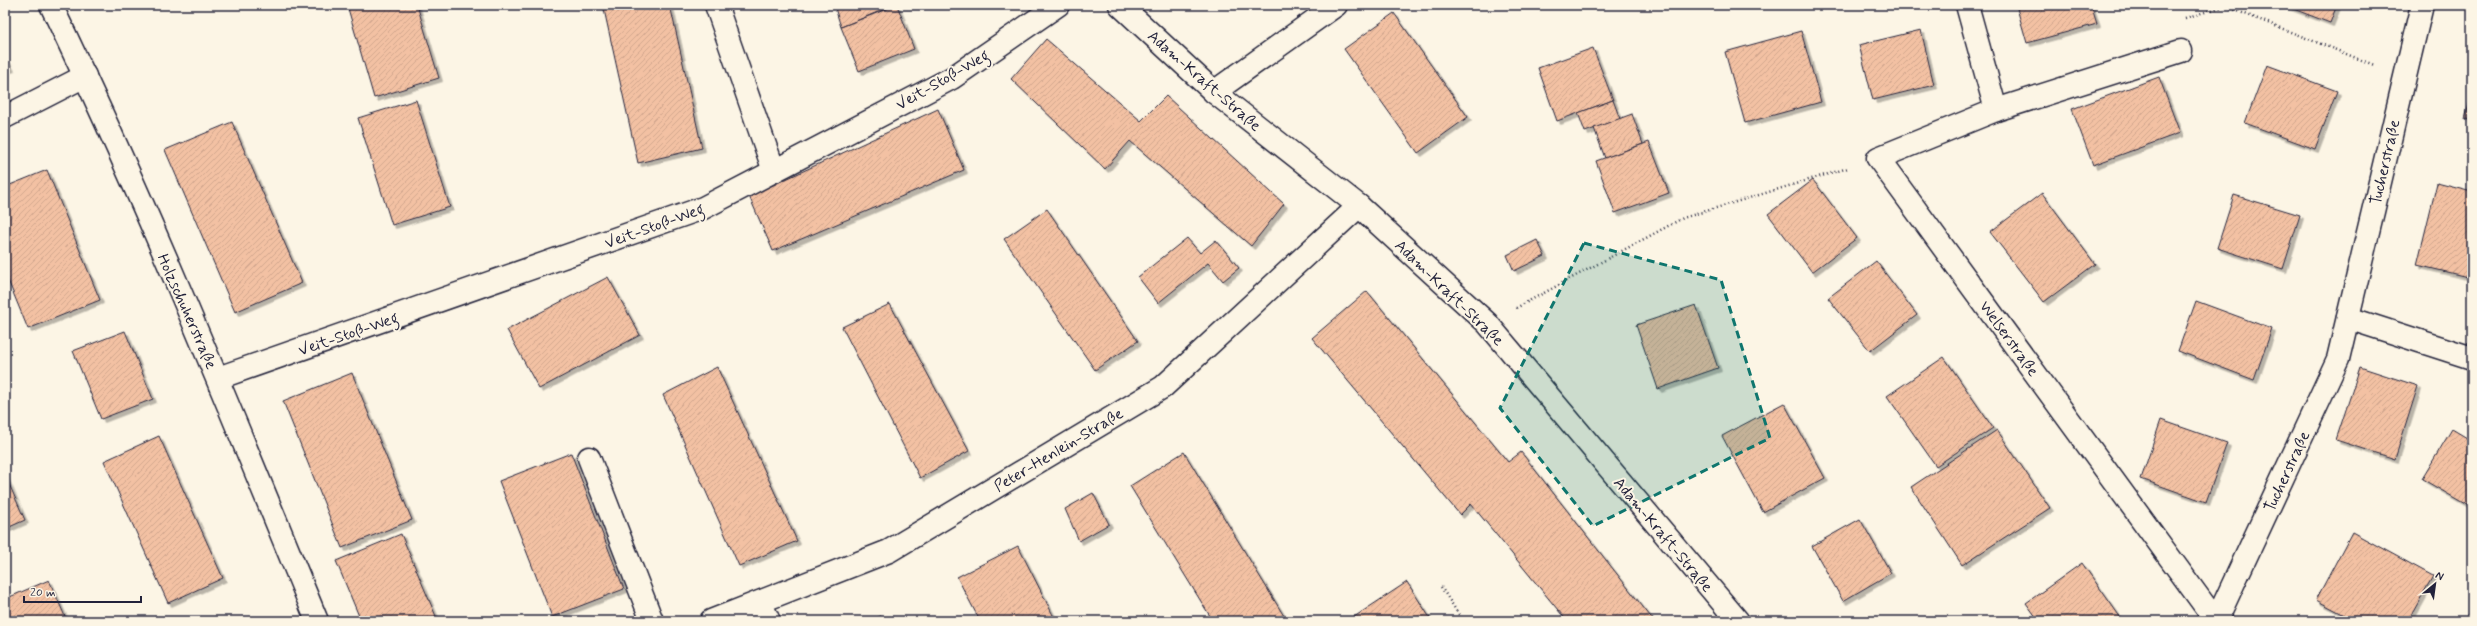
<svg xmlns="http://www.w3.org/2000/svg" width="2477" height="626" viewBox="0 0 2477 626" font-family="Mynerve,sans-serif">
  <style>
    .building { fill: url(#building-hatch); stroke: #22223b; filter: url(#shadow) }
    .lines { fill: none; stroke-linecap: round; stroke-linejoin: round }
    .minor-casing { stroke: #22223b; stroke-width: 25 }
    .path { stroke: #22223b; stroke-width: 2.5; stroke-dasharray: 1 3; stroke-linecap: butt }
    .minor { stroke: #fcf5e5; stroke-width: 22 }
    .marked { fill: #0f766e; fill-opacity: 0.2; stroke: #0f766e; stroke-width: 3; stroke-dasharray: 8 5; stroke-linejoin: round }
    .labels { text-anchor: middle; stroke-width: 4; stroke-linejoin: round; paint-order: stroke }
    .street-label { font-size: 16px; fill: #22223b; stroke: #fcf5e5 }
  </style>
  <defs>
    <pattern id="building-hatch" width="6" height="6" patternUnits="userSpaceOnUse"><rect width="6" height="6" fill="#f3c1a3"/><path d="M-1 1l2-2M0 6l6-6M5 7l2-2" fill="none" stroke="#d0a68d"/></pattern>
    <filter id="shadow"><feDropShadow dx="3.5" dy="3.5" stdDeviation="0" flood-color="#0004"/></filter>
  </defs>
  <rect width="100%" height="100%" fill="#fcf5e5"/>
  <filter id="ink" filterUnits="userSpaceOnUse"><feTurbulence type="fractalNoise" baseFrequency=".025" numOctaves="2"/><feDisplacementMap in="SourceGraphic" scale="8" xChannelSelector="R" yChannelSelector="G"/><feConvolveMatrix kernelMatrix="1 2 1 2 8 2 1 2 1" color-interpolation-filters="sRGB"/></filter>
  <g filter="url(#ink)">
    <g class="building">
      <polygon points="347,5 417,5 439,78 374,98"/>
      <polygon points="603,5 670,5 702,148 638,163"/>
      <polygon points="834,5 890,5 890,7 841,27"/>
      <polygon points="897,5 914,49 859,71 841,27"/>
      <polygon points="2016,5 2091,5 2097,24 2027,43"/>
      <polygon points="2283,5 2337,5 2330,23"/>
      <polygon points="1394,13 1468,117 1418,153 1344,49"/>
      <polygon points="1921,30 1934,85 1873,100 1859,45"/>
      <polygon points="1801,31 1821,102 1745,123 1725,52"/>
      <polygon points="1046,39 1141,121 1166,96 1284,204 1251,246 1130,141 1105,169 1011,79"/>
      <polygon points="1593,48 1613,100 1557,121 1538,68"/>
      <polygon points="5,56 11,68 5,70"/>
      <polygon points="2267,65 2337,91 2315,149 2245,123"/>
      <polygon points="2159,77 2180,133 2093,165 2072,109"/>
      <polygon points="2472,93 2472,121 2465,119"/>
      <polygon points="416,100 450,207 392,225 358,118"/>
      <polygon points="1613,100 1620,119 1585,132 1578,113"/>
      <polygon points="938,109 964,170 773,251 749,196"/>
      <polygon points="1632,114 1643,144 1605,158 1594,128"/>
      <polygon points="232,122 302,283 235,312 165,150"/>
      <polygon points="1649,142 1669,193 1615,213 1596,161"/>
      <polygon points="47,170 100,300 28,329 5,273 5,187"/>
      <polygon points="1813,180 1857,238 1812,272 1768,214"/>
      <polygon points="2437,183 2472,192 2472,278 2417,265"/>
      <polygon points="2042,193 2095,264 2044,302 1990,232"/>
      <polygon points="2234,195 2300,215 2283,269 2217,248"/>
      <polygon points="1047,209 1138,341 1095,370 1004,239"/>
      <polygon points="1187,238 1200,253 1216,240 1239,268 1223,281 1208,263 1158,303 1138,277"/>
      <polygon points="1537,240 1545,256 1514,271 1507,255"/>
      <polygon points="1876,261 1917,315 1870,351 1828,298"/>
      <polygon points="608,277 640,335 539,389 507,330"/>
      <polygon points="1367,291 1508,462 1521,452 1654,621 1567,621 1471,504 1460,515 1312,338"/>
      <polygon points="2196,301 2272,329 2254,380 2178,351"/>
      <polygon points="890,304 969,451 920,478 842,327"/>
      <polygon points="1696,305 1718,368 1658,389 1636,325"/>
      <polygon points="125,331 153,399 101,419 73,351"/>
      <polygon points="1944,357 1993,428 1936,466 1887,396"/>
      <polygon points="717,367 797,541 739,566 663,395"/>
      <polygon points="2360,367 2418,386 2395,459 2336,440"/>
      <polygon points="352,373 412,520 342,548 283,401"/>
      <polygon points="1784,403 1825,478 1763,512 1722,436"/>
      <polygon points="2161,420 2227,443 2206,502 2141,479"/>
      <polygon points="2452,429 2472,441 2472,508 2422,479"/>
      <polygon points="1997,430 2050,508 1962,565 1911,487"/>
      <polygon points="159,436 223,578 168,603 104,461"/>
      <polygon points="1184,452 1287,621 1213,621 1130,486"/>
      <polygon points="571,453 624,589 552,617 499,481"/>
      <polygon points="5,475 25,520 5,529"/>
      <polygon points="1093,493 1109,524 1079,541 1065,509"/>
      <polygon points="1860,519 1891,573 1843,601 1812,546"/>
      <polygon points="2352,532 2433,576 2408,621 2356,621 2316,600"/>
      <polygon points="401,534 438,621 361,621 336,561"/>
      <polygon points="1018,546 1056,621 980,621 957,577"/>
      <polygon points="2082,563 2123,621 2039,621 2026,603"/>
      <polygon points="49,580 67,621 5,621 5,599"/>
      <polygon points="1407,582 1432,621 1353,621 1351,619"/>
      <polygon points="881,616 884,621 869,621"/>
    </g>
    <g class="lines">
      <defs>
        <g id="minor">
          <path d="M51 5C148 206 232 414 317 621"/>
          <polyline points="716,5 774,171"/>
          <polyline points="1120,5 1214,92 1359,206 1487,323 1738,621"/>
          <polyline points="1967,5 1996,110 1878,158 2216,621"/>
          <polyline points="1214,92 1336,5"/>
          <polyline points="1996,110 2181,51"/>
          <polyline points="5,117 85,76"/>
          <polyline points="2348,318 2472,358"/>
          <polyline points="218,378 703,208 952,78 1058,5"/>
          <polyline points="589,458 652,621"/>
          <polyline points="760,602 769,621"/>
          <polyline points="711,621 889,551 1163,387 1359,206"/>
          <polyline points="2216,621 2338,359 2422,5"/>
        </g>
      </defs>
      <use href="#minor" class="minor-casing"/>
      <g class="path">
        <polyline points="2185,18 2225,6 2374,65"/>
        <polyline points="1516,308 1683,218 1848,168"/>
        <polyline points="1441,587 1463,621"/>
      </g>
      <use href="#minor" class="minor"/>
    </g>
  </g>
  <path class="marked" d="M1584 243 1721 280 1770 438 1593 526 1500 408Z"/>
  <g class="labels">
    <g class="street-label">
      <text transform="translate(942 79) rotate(-30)" y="6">Veit-Stoß-Weg</text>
      <text transform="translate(1205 80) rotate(41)" y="6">Adam-Kraft-Straße</text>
      <text transform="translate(2384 162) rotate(-77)" y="6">Tucherstraße</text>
      <text transform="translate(654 225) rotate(-20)" y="6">Veit-Stoß-Weg</text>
      <text transform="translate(1450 292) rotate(44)" y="6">Adam-Kraft-Straße</text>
      <text transform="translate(188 311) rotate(66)" y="6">Holzschuherstraße</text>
      <text transform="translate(348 333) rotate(-19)" y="6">Veit-Stoß-Weg</text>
      <text transform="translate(2010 338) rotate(54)" y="6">Welserstraße</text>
      <text transform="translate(1058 449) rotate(-31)" y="6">Peter-Henlein-Straße</text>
      <text transform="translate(2286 471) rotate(-65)" y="6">Tucherstraße</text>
      <text transform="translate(1664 534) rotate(50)" y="6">Adam-Kraft-Straße</text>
    </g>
  </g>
  <rect width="2477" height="626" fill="none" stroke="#fcf5e5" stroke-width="20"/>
  <rect x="10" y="10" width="2457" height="606" fill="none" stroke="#22223b" stroke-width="1.5" filter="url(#ink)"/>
  <g transform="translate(2435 584) rotate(29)" stroke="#fcf5e5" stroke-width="3" paint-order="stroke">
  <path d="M0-3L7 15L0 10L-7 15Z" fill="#22223b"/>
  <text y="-6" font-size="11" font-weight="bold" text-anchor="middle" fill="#22223b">N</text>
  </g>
  <path d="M24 596v6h117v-6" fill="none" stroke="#22223b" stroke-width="2"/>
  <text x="30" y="596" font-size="12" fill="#22223b" stroke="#fcf5e5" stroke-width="3" paint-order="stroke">20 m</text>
</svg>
